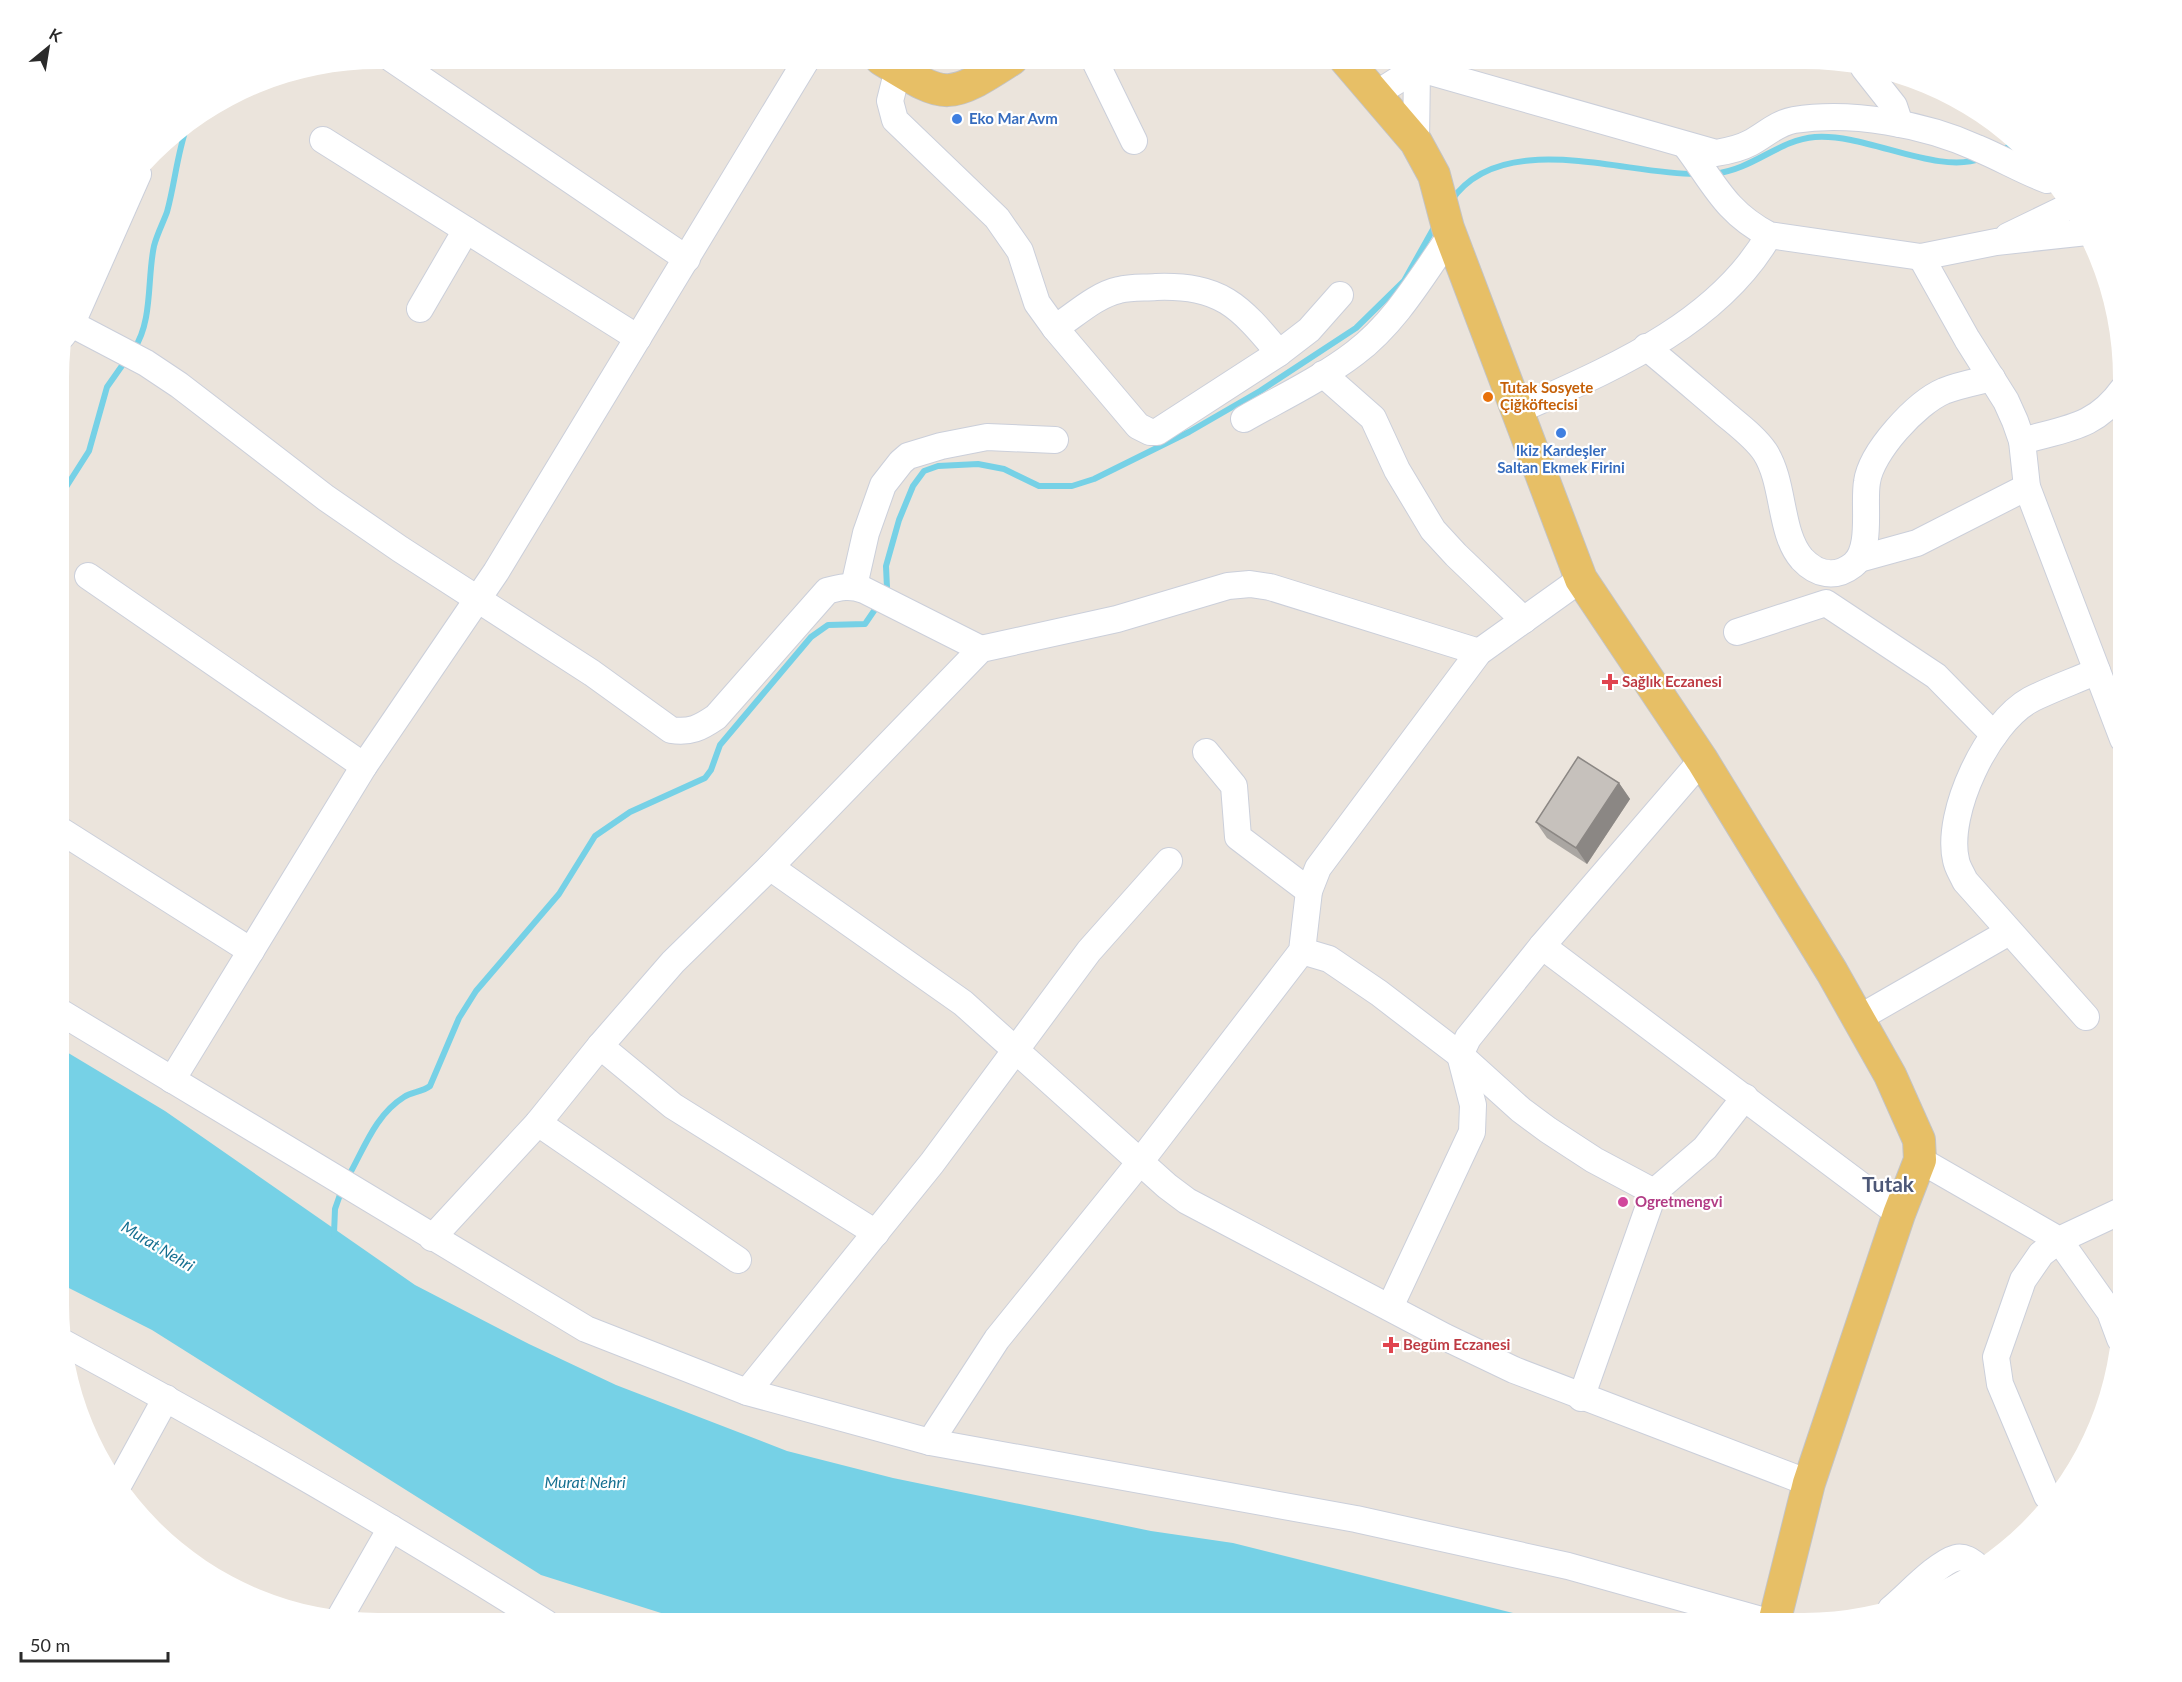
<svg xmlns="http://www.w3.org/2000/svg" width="2182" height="1682" viewBox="0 0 2182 1682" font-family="Lato,sans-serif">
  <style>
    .water { fill: #76d1e6 }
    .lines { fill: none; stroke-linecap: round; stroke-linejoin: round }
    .stream { stroke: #76d1e6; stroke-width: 6 }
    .minor-casing { stroke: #cbcfda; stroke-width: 28 }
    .major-casing { stroke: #c3c3c3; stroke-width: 34 }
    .minor { stroke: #fff; stroke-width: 26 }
    .major { stroke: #e7bf66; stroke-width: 32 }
    .wall { fill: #aaa6a2 }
    .shaded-wall { fill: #8b8784 }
    .building { fill: #c6c1bc; stroke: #8b8784; stroke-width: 1.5 }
    .shop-dot { fill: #3f7fe0; stroke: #fff; stroke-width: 2 }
    .food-dot { fill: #e8710a; stroke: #fff; stroke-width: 2 }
    .health-dot { fill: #e0444e; stroke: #fff; stroke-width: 2 }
    .hotel-dot { fill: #d1479c; stroke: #fff; stroke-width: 2 }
    .labels { text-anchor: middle; stroke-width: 4.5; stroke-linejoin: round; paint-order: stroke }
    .shop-label { font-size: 15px; font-weight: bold; fill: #366cbe; stroke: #fff; text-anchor: start }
    .food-label { font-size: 15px; font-weight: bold; fill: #c56008; stroke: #fff; text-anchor: start }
    .health-label { font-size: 15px; font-weight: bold; fill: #be3a42; stroke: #fff; text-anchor: start }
    .hotel-label { font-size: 15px; font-weight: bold; fill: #b23c85; stroke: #fff; text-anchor: start }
    .water-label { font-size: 16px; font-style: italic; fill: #167091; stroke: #fff }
    .district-label { font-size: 21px; font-weight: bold; fill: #4d5877; stroke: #fff }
  </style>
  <rect width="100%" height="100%" fill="#ebe4dc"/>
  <polygon class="water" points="60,1048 165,1111 415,1285 529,1344 616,1385 787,1451 893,1478 1151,1531 1233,1543 1553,1623 697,1623 680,1619 541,1575 152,1330 59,1283"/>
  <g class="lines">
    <g class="stream">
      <polyline points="2000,151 2018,142"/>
      <path d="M1713 174C1755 169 1778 140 1815 137 1866 133 1938 176 1982 158"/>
      <path d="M1451 201C1501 127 1625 175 1697 174"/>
      <path d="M134 349C153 321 147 278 154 246 157 234 163 223 167 212 175 183 177 154 187 126"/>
      <polyline points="61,495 89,451 107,387 126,360"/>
      <polyline points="884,593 887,588 886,566 899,520 913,486 924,471 938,466 978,464 1004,469 1039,486 1072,486 1094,479 1189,432 1260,391 1356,328 1404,281 1436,224"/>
      <path d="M348 1177C364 1149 375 1115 404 1097 412 1092 422 1092 430 1086L459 1018 476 991 559 894 595 836 630 812 705 778 711 770 720 745 811 637 828 625 865 624 878 605"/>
      <polyline points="334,1234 335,1209 342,1189"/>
    </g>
    <defs>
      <g id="minor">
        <polyline points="392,59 687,259"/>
        <polyline points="1094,59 1134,141"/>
        <polyline points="1864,68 1894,106 1900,124"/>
        <path d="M898 69 890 101 895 120 997 218 1020 251 1037 303 1055 328C1075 315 1096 295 1119 290 1131 287 1144 288 1156 287 1221 285 1239 305 1279 353"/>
        <path d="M1376 94 1417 68 1716 153C1728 151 1739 149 1750 143 1765 135 1777 123 1794 120 1852 111 1924 124 1977 148 2001 158 2023 171 2047 180"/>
        <polyline points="323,140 638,338"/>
        <polyline points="1416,142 1417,68 1420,59"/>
        <path d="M1686 146C1714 183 1725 212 1769 235L1921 257 1996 242 2087 232"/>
        <polyline points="2008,236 2068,207"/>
        <polyline points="1921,257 1967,339 2006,401 2015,421 2022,441 2027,487 2123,739"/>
        <polyline points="420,309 466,230"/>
        <path d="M66 321 146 363 179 385 326 498 400 549 592 673 671 730C690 733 700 728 716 717L827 591C840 587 850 585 864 590L981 649"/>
        <polyline points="1055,328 1138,426 1150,432 1157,432 1279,353 1309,330 1340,295"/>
        <polyline points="62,336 72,323 138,174"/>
        <path d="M1646 347C1672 368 1697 390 1723 412 1737 424 1755 437 1765 452 1785 483 1779 533 1802 559 1817 575 1835 579 1853 565 1873 549 1863 504 1867 482 1871 452 1916 403 1944 391 1959 385 1976 382 1992 378"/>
        <polyline points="1323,374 1373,418 1397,470 1433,530 1456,555 1524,620"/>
        <path d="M1517 411C1608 370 1717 326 1769 235"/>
        <path d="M1244 419C1281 398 1321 379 1355 353 1396 322 1422 276 1451 235"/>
        <path d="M2022 441C2067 428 2095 428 2123 389"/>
        <polyline points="1859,559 1917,543 2027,487"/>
        <polyline points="88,576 364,766"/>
        <polyline points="854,586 866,533 883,485 901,462 908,456 941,446 987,437 1055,440"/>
        <polyline points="1737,632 1826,603 1936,676 1994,735"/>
        <polyline points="1206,752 1234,786 1238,837 1309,891"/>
        <polyline points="60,830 251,951"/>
        <polyline points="770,867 963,1003 1167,1186 1187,1201 1445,1337 1514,1370 1809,1483"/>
        <polyline points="1542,946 1899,1214"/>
        <polyline points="1302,951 1329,959 1379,993 1460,1055 1521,1110 1548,1130 1594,1160 1654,1192"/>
        <polyline points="60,1012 586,1329 747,1392 930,1442 1356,1519 1568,1566 1772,1623"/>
        <path d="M2086 1017 1965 881C1962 874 1957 867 1956 860 1945 813 1988 723 2030 700 2051 689 2075 681 2097 671"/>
        <polyline points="1859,1018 2009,932"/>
        <polyline points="600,1046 673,1106 876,1233"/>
        <polyline points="172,1080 364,766 496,572 807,59"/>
        <polyline points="538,1123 738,1260"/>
        <polyline points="1920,1160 2059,1240 2123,1210"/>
        <polyline points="432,1238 538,1123 600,1046 673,962 770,867 981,649 1117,619 1228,586 1250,584 1270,587 1479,652"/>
        <polyline points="1390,1307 1472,1132 1473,1105 1460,1055 1468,1038 1542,946 1702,760"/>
        <path d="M64 1343C227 1431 389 1524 546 1623"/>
        <polyline points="747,1392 932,1163 1089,951 1169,861"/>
        <polyline points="1581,1398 1654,1192 1705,1148 1745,1097"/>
        <polyline points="930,1442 997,1339 1140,1162 1302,951 1309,891 1318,868 1479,652 1581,579"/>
        <polyline points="120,1482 166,1398"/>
        <polyline points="2047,1496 2000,1384 1996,1357 2023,1280 2041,1254 2059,1240 2110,1312 2120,1339"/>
        <path d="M1891 1609C1907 1596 1937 1563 1956 1558 1964 1556 1971 1561 1977 1566"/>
        <polyline points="339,1619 391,1528"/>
      </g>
      <g id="major">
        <path d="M881 59C946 99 946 102 1012 59"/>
        <polyline points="1345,59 1416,142 1434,175 1448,228 1581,579 1702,760 1832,972 1890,1075 1919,1140 1920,1160 1899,1214 1809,1483 1774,1623"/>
      </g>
    </defs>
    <use href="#minor" class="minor-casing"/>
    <use href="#major" class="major-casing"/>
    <use href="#minor" class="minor"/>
    <use href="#major" class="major"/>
  </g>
  <polygon class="wall" points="1619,783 1630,799 1587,864 1547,838 1536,822"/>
  <polygon class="shaded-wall" points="1619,783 1630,799 1587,864 1576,848"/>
  <polygon class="building" points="1578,757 1619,783 1576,848 1536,822"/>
  <g class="shop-dot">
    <circle cx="957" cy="119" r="6"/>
    <circle cx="1561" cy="433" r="6"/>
  </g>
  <circle class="food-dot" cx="1488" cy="397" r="6"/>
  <g class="health-dot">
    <path d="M1607 673h6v6h6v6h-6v6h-6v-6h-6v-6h6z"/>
    <path d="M1388 1336h6v6h6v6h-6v6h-6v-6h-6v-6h6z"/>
  </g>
  <circle class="hotel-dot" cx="1623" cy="1202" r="6"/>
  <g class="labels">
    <g class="shop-label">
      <text x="969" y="124">Eko Mar Avm</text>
      <text x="1561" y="456" text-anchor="middle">Ikiz Kardeşler<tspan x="1561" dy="17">Saltan Ekmek Firini</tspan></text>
    </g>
    <g class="food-label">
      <text x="1500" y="393">Tutak Sosyete<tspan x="1500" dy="17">Çiğköftecisi</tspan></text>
    </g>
    <g class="health-label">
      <text x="1622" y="687">Sağlık Eczanesi</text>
      <text x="1403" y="1350">Begüm Eczanesi</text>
    </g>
    <g class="hotel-label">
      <text x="1635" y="1207">Ogretmengvi</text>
    </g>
    <g class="water-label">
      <text transform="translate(158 1246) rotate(31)" y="6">Murat Nehri</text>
      <text x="585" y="1488">Murat Nehri</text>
    </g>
    <g class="district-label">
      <text x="1888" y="1192">Tutak</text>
    </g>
  </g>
  <path d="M0 0H2182V1682H0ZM378 69H1804A309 309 0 0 1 2113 378V1304A309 309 0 0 1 1804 1613H378A309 309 0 0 1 69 1304V378A309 309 0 0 1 378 69Z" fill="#fff" fill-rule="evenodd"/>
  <g transform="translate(48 48) rotate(30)" stroke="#ffffff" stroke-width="4.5" paint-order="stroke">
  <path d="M0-4.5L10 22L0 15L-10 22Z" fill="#2a2a2a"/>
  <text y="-9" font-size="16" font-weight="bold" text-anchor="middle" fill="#2a2a2a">K</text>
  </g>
  <path d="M21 1652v9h147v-9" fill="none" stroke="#2a2a2a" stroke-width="3"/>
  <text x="30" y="1652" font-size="18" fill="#2a2a2a" stroke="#ffffff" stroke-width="4.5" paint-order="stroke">50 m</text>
</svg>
